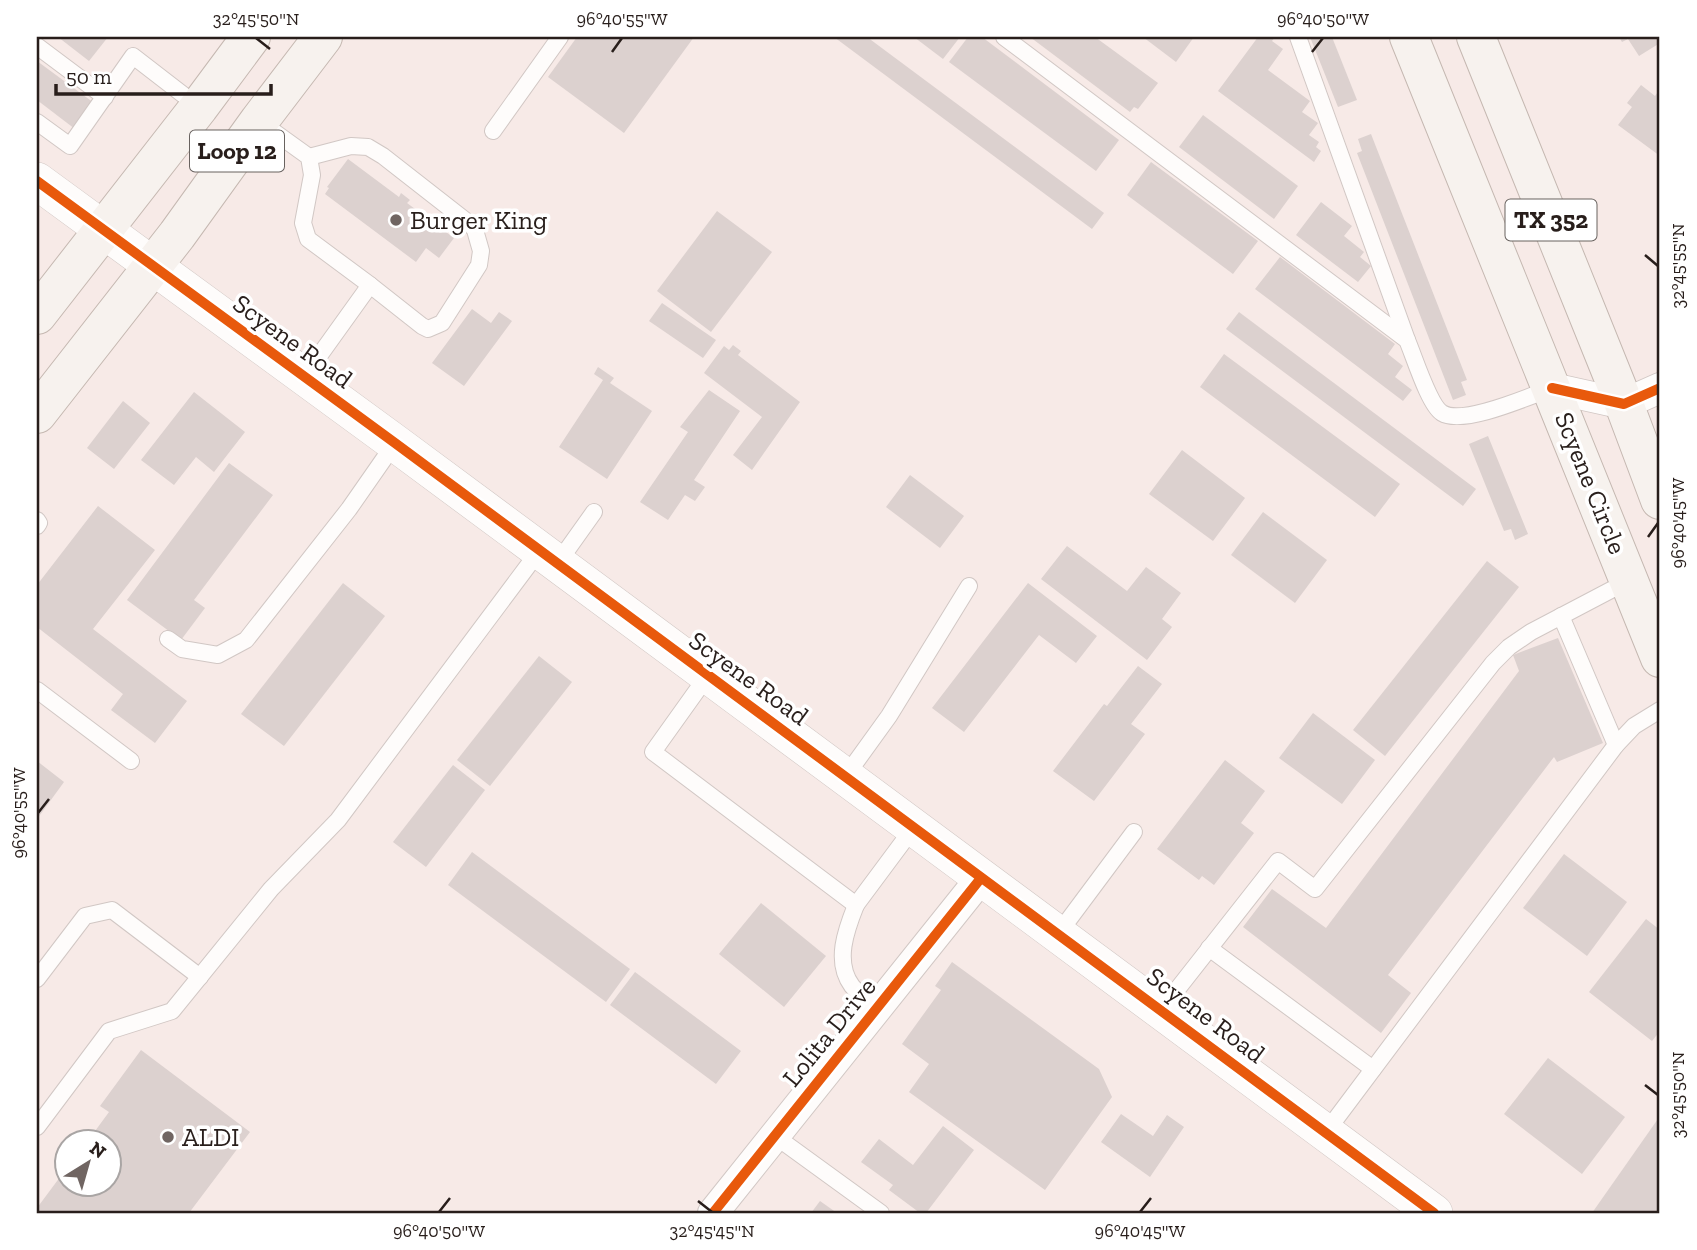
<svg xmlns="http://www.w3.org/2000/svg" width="1697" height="1250" viewBox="0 0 1697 1250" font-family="'Zilla Slab',serif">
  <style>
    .building { fill: #dcd1cf }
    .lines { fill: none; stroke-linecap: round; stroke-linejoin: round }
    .service-casing { stroke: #d1c7c4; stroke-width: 18 }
    .minor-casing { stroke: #d1c7c4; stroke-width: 32 }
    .tertiary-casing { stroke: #d1c7c4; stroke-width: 38 }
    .primary-casing { stroke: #c5b8b1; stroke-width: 40 }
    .service { stroke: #fefcfb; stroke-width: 16 }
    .minor { stroke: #fefcfb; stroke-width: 30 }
    .tertiary { stroke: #fefcfb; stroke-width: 37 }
    .primary { stroke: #f7f2ee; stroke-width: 38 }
    .cycleway-casing { stroke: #fff; stroke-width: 15 }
    .cycleway { stroke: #e8590c; stroke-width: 10 }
    .ticks { fill: none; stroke: #281e1b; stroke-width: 2.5 }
    .poi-dot { fill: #706562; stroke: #fff; stroke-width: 2.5 }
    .labels { text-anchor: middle; stroke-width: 7; stroke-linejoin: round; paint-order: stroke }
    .shield { fill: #fff; stroke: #68625f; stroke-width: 2 }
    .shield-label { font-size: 24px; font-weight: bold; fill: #281e1b }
    .poi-label { font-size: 26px; fill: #281e1b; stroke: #fff; text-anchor: start }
    .street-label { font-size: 26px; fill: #281e1b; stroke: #fff }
    .neatline { fill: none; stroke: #281e1b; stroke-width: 2.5 }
    .ticks-label { font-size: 18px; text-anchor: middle; fill: #281e1b }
  </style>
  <rect width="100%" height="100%" fill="#f7eae7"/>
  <g class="building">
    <polygon points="58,37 108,37 89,61"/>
    <polygon points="577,37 694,37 624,133 548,77"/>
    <polygon points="834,37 867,37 1104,213 1092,229"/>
    <polygon points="914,37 960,37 943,59"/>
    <polygon points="968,37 982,37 1119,140 1096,171 949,62"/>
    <polygon points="1030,37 1095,37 1158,83 1138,109 1134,107 1130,112"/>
    <polygon points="1143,37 1194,37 1176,62"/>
    <polygon points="1258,37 1275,37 1272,41 1283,49 1268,70 1310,101 1302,112 1318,123 1309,135 1319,142 1316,147 1321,151 1314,162 1218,91"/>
    <polygon points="1310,37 1332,37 1357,100 1338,107"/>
    <polygon points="1619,37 1660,37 1660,43 1639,56 1628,39 1622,42"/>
    <polygon points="37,61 94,103 75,129 37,100"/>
    <polygon points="1641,85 1655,96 1660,89 1660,156 1618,125 1632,107 1627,103"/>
    <polygon points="1203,115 1298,186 1274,219 1179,147"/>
    <polygon points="1371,134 1467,380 1461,382 1466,395 1453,400 1357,153 1362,151 1358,139"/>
    <polygon points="348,159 399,197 401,193 410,200 407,203 454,238 439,258 426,248 416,262 325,194 329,188 327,187"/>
    <polygon points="1151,162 1258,241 1233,274 1127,195"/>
    <polygon points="1321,202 1352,226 1344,236 1364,252 1360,257 1371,266 1358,282 1296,235"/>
    <polygon points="717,211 772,252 711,332 657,291"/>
    <polygon points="1280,257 1395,344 1388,354 1403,366 1395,377 1412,390 1403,401 1255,289"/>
    <polygon points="662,303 716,340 703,358 649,321"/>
    <polygon points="472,309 491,323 499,312 512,321 464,386 432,363"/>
    <polygon points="1239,312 1476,489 1463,506 1226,329"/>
    <polygon points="733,345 741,351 738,355 800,402 752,470 733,455 762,417 704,373 724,346 729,350"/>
    <polygon points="1224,354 1400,484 1375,517 1200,387"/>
    <polygon points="598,367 614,378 610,383 652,411 607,479 559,447 603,380 594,374"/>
    <polygon points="709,390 740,411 694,480 705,487 695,501 685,495 668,520 640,502 688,432 680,427"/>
    <polygon points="194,392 245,432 214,472 196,457 174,485 141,460"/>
    <polygon points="123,401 150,423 114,469 87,448"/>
    <polygon points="1488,436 1528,534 1515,540 1511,529 1504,531 1469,444"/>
    <polygon points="1182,450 1245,498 1213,541 1149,494"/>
    <polygon points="229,463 273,495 194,600 205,608 181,640 127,600"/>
    <polygon points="910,475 964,516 940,548 886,507"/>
    <polygon points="98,506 155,550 93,629 187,701 155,743 111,710 123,694 37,627 37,585"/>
    <polygon points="1263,512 1327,560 1295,603 1231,555"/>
    <polygon points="1067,546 1127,591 1146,567 1181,593 1162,619 1172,627 1147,660 1041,579"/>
    <polygon points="1487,561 1519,587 1385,756 1353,730"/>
    <polygon points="343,583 385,616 284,746 241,714"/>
    <polygon points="1028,583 1097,636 1076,663 1039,635 964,732 932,708"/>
    <polygon points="1558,638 1603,743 1557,762 1554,757 1388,975 1411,993 1381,1033 1243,927 1272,889 1326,928 1519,671 1513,655"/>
    <polygon points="539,656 572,682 490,786 457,760"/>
    <polygon points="1138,666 1162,684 1131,724 1145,734 1094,801 1053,771 1104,704 1107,706"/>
    <polygon points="1313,713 1375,760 1342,804 1279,758"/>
    <polygon points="1225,760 1265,791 1241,823 1254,833 1214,885 1202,876 1199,880 1157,849"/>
    <polygon points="37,761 64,782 37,819"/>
    <polygon points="453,765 485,790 426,867 393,842"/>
    <polygon points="472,852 630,969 606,1002 448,885"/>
    <polygon points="1564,854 1627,902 1587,956 1523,908"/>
    <polygon points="761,903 826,956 784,1007 719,954"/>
    <polygon points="1646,919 1660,930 1660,1031 1652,1041 1589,992"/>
    <polygon points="952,962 1099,1069 1112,1097 1045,1190 909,1092 929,1064 902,1044 941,990 935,986"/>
    <polygon points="635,972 741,1051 716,1084 610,1005"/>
    <polygon points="141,1050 250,1132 189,1213 37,1213 37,1208 66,1169 66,1184 108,1184 108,1142 87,1142 109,1112 100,1106"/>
    <polygon points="1548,1058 1625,1117 1582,1174 1504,1114"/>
    <polygon points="1121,1114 1153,1136 1167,1115 1184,1127 1150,1177 1101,1142"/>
    <polygon points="1660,1116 1660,1213 1592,1213"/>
    <polygon points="943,1126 974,1150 926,1213 920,1213 889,1190 893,1185 861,1162 879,1139 913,1165"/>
    <polygon points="820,1201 837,1213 811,1213"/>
  </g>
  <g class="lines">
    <defs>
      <g id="service">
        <path d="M1004 37 1407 340C1414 356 1429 405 1442 413 1463 426 1530 396 1552 388"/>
        <polyline points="1298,37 1407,340"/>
        <polyline points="37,46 105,97"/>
        <polyline points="259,121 309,157 312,175 303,223 308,239 370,285 304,377"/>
        <polyline points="37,122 70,146 133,56 199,107"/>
        <polyline points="493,131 560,37"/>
        <polyline points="309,157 351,146 368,147 383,156 470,224 475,230 481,251 479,265 442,323 428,329 422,326 370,285"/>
        <polyline points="37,520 39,523 37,526"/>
        <polyline points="557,564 594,512"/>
        <polyline points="1561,616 1616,745"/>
        <polyline points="168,639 182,649 218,655 246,640 349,509 395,443"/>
        <polyline points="708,675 653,752 856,905 914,827"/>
        <polyline points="37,690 131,761"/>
        <polyline points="845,777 889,716 969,586"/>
        <path d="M856 905C846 930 834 962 852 986 858 994 870 1001 878 1007"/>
        <polyline points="1058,934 1134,832"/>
        <polyline points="1209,948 1373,1069"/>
        <polyline points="37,979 85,916 112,910 200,977"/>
        <polyline points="1161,1010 1278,861 1315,889 1493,663 1509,647 1531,632 1630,580"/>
        <polyline points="37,1127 109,1031 172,1011 271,889 338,820 539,551"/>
        <polyline points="1326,1132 1616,745 1634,726 1660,710"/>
        <polyline points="775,1136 881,1213"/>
      </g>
      <g id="minor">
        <polyline points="1552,388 1624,404 1660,388"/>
        <polyline points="713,1213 981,878"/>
      </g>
      <polyline id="tertiary" points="37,181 395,443 1434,1213"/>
      <g id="primary">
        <polyline points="1409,37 1660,658"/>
        <polyline points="1476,37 1624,404 1660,500"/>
        <polyline points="37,315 199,107 251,37"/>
        <polyline points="37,414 177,235 259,121 323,37"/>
      </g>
    </defs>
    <use href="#service" class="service-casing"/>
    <use href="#minor" class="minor-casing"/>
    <use href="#tertiary" class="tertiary-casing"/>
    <use href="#primary" class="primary-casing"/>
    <use href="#service" class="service"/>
    <use href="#minor" class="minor"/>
    <use href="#tertiary" class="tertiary"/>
    <use href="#primary" class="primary"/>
    <defs>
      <g id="cycleway">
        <polyline points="37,181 395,443 1434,1213"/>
        <polyline points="1552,388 1624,404 1660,388"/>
        <polyline points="713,1213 981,878"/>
      </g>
    </defs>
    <use href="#cycleway" class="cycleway-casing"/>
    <use href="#cycleway" class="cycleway"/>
  </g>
  <path class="ticks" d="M256 38 270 49M612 52 622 38M1312 52 1323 38M1645 255 1658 266M1648 537 1658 523M38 813 49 799M1645 1085 1658 1095M698 1201 712 1212M439 1212 450 1198M1140 1212 1151 1198"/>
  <g class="poi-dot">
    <circle cx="396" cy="220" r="7"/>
    <circle cx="168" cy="1137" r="7"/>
  </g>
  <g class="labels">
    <g class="shield">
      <rect x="190" y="130.5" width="94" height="41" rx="5"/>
      <rect x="1505.5" y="199.5" width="91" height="41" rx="5"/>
    </g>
    <g class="shield-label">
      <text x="237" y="159">Loop 12</text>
      <text x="1551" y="228">TX 352</text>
    </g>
    <g class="poi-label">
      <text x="410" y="229">Burger King</text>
      <text x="182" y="1146">ALDI</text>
    </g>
    <g class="street-label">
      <text transform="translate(293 341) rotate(36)" y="9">Scyene Road</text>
      <text transform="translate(1591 483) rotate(68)" y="9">Scyene Circle</text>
      <text transform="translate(749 678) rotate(36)" y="9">Scyene Road</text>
      <text transform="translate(1206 1015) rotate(37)" y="9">Scyene Road</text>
      <text transform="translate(829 1032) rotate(-51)" y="9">Lolita Drive</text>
    </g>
  </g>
  <rect width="1697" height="1250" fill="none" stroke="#ffffff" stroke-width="77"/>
  <g transform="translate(88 1163) rotate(37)"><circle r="33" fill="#ffffff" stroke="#a9a5a4" stroke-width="2"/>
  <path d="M0-5L12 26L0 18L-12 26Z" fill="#706562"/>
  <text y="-10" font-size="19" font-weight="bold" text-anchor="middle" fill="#281e1b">N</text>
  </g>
  <path d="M56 84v10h215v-10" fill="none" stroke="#281e1b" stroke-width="3.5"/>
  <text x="66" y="84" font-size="21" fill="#281e1b" stroke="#ffffff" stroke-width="5" paint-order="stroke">50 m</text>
  <rect x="38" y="38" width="1620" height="1174" class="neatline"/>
  <g class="ticks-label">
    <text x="256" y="25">32°45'50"N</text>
    <text x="622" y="25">96°40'55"W</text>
    <text x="1323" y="25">96°40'50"W</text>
    <text transform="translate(1678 266) rotate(-90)" y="6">32°45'55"N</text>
    <text transform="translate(1678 523) rotate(-90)" y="6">96°40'45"W</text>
    <text transform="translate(19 813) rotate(-90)" y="6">96°40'55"W</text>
    <text transform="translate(1678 1095) rotate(-90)" y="6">32°45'50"N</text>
    <text x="439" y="1237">96°40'50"W</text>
    <text x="712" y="1237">32°45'45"N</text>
    <text x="1140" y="1237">96°40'45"W</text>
  </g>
</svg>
